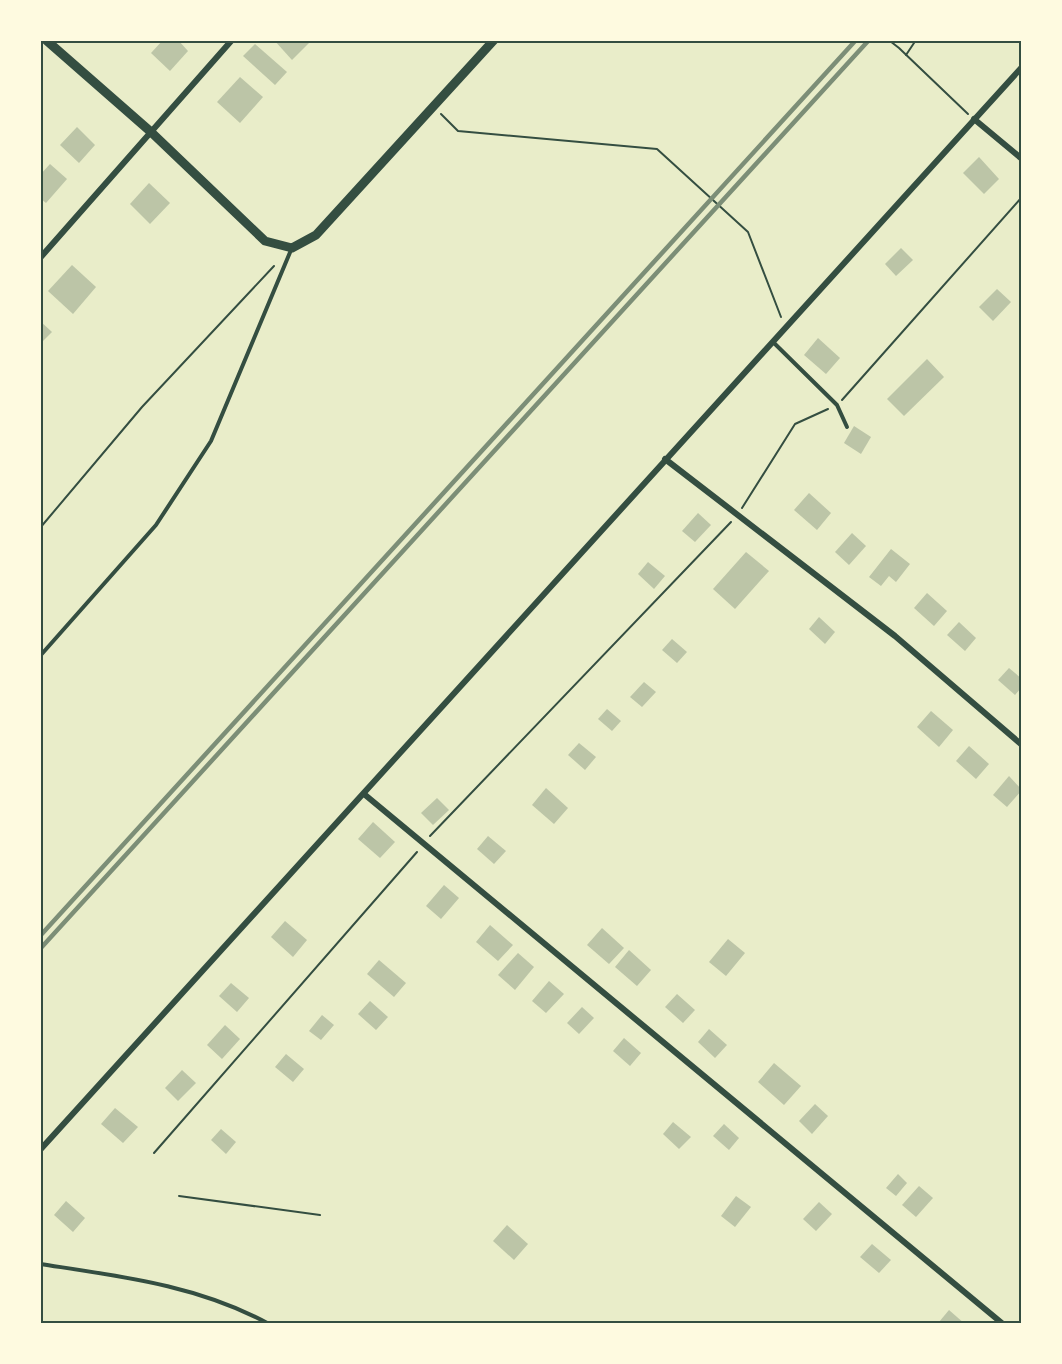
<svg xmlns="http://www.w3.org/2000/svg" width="1062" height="1364" viewBox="0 0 1062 1364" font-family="Barlow,sans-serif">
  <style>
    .building { fill: #bcc5a7 }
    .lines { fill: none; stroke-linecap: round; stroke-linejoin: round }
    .path { stroke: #344e41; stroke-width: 2 }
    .service { stroke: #344e41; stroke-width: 4 }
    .minor { stroke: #344e41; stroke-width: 6 }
    .tertiary { stroke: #344e41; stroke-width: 9 }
    .rail { stroke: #7c8e77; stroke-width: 4.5 }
    .neatline { fill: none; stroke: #344e41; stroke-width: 2 }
  </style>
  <rect width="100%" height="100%" fill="#e9edc9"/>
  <g class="building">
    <polygon points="163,40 178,40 188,51 170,71 151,53"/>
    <polygon points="274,40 312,40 292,60"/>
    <polygon points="255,44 287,72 275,85 243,56"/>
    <polygon points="240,77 263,97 240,123 217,102"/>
    <polygon points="77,127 95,145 79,163 60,145"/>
    <polygon points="979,157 999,179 984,194 963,173"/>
    <polygon points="50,164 67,179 46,203 40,198 40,175"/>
    <polygon points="149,183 170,203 150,224 130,204"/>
    <polygon points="901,248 913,260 896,276 885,264"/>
    <polygon points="72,265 96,287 73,314 48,291"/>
    <polygon points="997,289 1011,302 993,321 979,307"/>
    <polygon points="40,321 52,332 40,344"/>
    <polygon points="818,338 840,358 826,374 804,355"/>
    <polygon points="927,359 944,377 904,416 887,399"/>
    <polygon points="854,426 871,437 861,454 844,443"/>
    <polygon points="809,493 831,513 817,530 794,510"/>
    <polygon points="698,513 711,525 695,542 682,531"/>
    <polygon points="852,533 866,546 849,565 835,552"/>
    <polygon points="891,549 910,564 896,582 889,576 881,586 869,577"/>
    <polygon points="746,552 769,571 735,609 713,589"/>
    <polygon points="648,562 665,576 654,589 638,574"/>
    <polygon points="927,593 947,611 934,626 914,608"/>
    <polygon points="819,617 835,632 825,644 809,629"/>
    <polygon points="959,622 976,638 965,651 947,635"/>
    <polygon points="672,639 687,652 677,663 662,650"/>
    <polygon points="1009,668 1022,679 1022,687 1015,695 998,680"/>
    <polygon points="644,682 656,692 642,707 630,697"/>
    <polygon points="607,709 621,721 612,731 598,719"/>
    <polygon points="931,711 953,730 939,747 917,727"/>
    <polygon points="579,743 596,757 585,770 568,755"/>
    <polygon points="969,746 989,764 976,779 956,761"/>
    <polygon points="1009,776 1022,790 1007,807 993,795"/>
    <polygon points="546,788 568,808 554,824 532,805"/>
    <polygon points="437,798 449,810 433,825 421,813"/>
    <polygon points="373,822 395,842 380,858 358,839"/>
    <polygon points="488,836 506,851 494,864 477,849"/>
    <polygon points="444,885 459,898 441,919 426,906"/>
    <polygon points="285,921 307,940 293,957 271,937"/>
    <polygon points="490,925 513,945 498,961 476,942"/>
    <polygon points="602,928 624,948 609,964 587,945"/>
    <polygon points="728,939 745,953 726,976 709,962"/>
    <polygon points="629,950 651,970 637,986 615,967"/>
    <polygon points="518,953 534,967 515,990 498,975"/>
    <polygon points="379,960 406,983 394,997 367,974"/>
    <polygon points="549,981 564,994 546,1013 532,1001"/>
    <polygon points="231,983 249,998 237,1012 219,996"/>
    <polygon points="677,994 695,1010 683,1023 665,1007"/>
    <polygon points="370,1001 388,1017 376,1030 358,1014"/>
    <polygon points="582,1007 594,1018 579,1034 567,1023"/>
    <polygon points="322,1015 334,1025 321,1040 309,1031"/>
    <polygon points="225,1025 240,1039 222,1059 207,1045"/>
    <polygon points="709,1029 727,1045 715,1058 698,1042"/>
    <polygon points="624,1038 641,1053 630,1066 613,1051"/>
    <polygon points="286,1054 304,1069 293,1082 275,1067"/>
    <polygon points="774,1063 801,1086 784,1105 758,1082"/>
    <polygon points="182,1070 196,1083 178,1101 165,1088"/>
    <polygon points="815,1104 828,1116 812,1134 799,1121"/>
    <polygon points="115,1108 138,1127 123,1143 101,1124"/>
    <polygon points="673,1122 691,1137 679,1149 663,1134"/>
    <polygon points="724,1124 739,1138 729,1150 713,1136"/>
    <polygon points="221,1129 236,1142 226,1154 211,1140"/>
    <polygon points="898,1174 907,1183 896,1196 886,1188"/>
    <polygon points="919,1186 933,1198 916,1217 902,1205"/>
    <polygon points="736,1196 751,1207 735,1227 721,1216"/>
    <polygon points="66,1201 85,1218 73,1232 54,1215"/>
    <polygon points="819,1202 832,1214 816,1231 803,1219"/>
    <polygon points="507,1225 528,1244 514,1260 493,1241"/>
    <polygon points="872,1244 891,1260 879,1273 860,1257"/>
    <polygon points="949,1310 965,1324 941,1324 939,1322"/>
  </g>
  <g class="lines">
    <g class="path">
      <polyline points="877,42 890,41 899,48 968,114"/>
      <polyline points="906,55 916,40"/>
      <polyline points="441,114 458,131 657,149 748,232 781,317"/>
      <polyline points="842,400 1022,197"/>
      <polyline points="742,508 795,424 828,409"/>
      <polyline points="40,528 142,407 274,266"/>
      <polyline points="430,836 731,522"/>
      <polyline points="154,1153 417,852"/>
      <polyline points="179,1196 320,1215"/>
    </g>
    <g class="service">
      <polyline points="773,342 837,405 847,427"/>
      <polyline points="40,656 156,525 211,441 291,250"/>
      <path d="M40 1264C119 1276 198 1285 269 1324"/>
    </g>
    <g class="minor">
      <polyline points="974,119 1022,159"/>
      <polyline points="40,258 232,40"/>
      <polyline points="665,459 895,636 1022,745"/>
      <polyline points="364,794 1003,1324"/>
      <polyline points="40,1150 1022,67"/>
    </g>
    <polyline class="tertiary" points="46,40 151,132 265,241 292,248 316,235 494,40"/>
    <g class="rail">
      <polyline points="40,936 856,40"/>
      <polyline points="40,949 869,40"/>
    </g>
  </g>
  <rect width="1062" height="1364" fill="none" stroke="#fefae0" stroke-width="84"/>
  <rect x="42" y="42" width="978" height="1280" class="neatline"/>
</svg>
